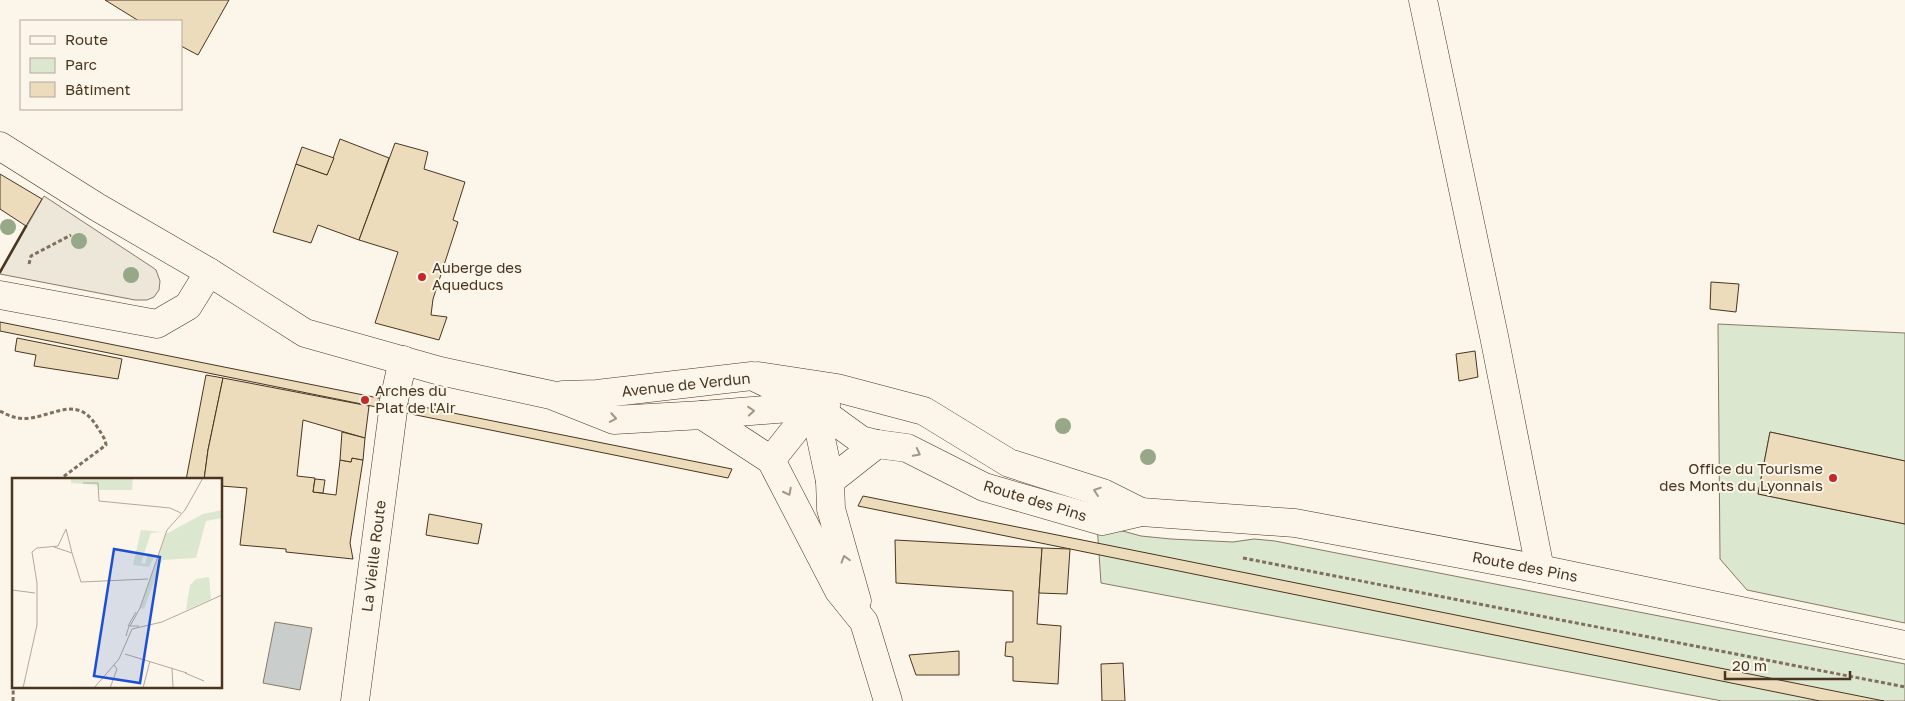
<svg xmlns="http://www.w3.org/2000/svg" width="1905" height="701" viewBox="0 0 1905 701" font-family="'Golos Text',sans-serif">
  <style>
    .green { fill: #dce7d0; stroke: #887966 }
    .parking { fill: #ede7d9; stroke: #887966 }
    .water { fill: #c9cecd; stroke: #887966 }
    .building { fill: #ecdcbc; stroke: #4a3520 }
    .lines { fill: none; stroke-linecap: round; stroke-linejoin: round }
    .minor-casing { stroke: #4a3520; stroke-width: 29 }
    .tertiary-casing { stroke: #4a3520; stroke-width: 29 }
    .secondary-casing { stroke: #4a3520; stroke-width: 29 }
    .path { stroke: #7f6f5c; stroke-width: 3; stroke-dasharray: 4 2.5; stroke-linecap: butt }
    .minor { stroke: #fbf6e9; stroke-width: 28 }
    .tertiary { stroke: #fbf6e9; stroke-width: 28 }
    .secondary { stroke: #fbf6e9; stroke-width: 28 }
    .wall { stroke: #4a3520; stroke-width: 2.5 }
    .tree { fill: #96a887 }
    .oneway { stroke: #a29684 }
    .poi-dot { fill: #c62828; stroke: #fbf6e9; stroke-width: 2 }
    .labels { text-anchor: middle; stroke-width: 4; stroke-linejoin: round; paint-order: stroke }
    .poi-label { font-size: 15px; fill: #4a3520; stroke: #fbf6e9; text-anchor: start }
    .street-label { font-size: 15px; fill: #4a3520; stroke: #fbf6e9 }
    .inset-road { fill: none; stroke: #b4a999; stroke-width: 1 }
    .view { fill: #1d4ed8; fill-opacity: 0.15; stroke: #1d4ed8; stroke-width: 2.5 }
    .inset-edge { fill: none; stroke: #4a3520; stroke-width: 2.5 }
  </style>
  <rect width="100%" height="100%" fill="#fbf6e9"/>
  <g class="green">
    <polygon points="1718,324 1905,333 1905,461 1770,432 1758,494 1905,524 1905,623 1747,590 1720,559"/>
    <polygon points="1097,524 1141,536 1171,539 1233,542 1254,539 1275,541 1905,664 1905,701 1722,701 1101,583"/>
  </g>
  <polygon class="parking" points="44,196 152,267 156,270 160,281 159,290 154,297 147,300 135,300 0,274"/>
  <polygon class="water" points="275,622 312,628 300,690 263,683"/>
  <g class="building">
    <polygon points="105,0 229,0 198,55 181,46 181,21 139,21"/>
    <polygon points="340,139 389,158 359,240 318,225 311,243 273,232 296,164 327,175"/>
    <polygon points="395,143 428,152 424,169 465,182 453,220 458,222 433,299 431,315 447,317 439,340 375,323 398,252 359,240"/>
    <polygon points="302,147 334,158 327,175 296,164"/>
    <polygon points="0,174 42,199 26,226 0,209"/>
    <polygon points="1711,282 1739,284 1736,312 1710,309"/>
    <polygon points="0,322 732,469 728,478 0,331"/>
    <polygon points="17,338 122,359 118,379 34,366 36,355 15,351"/>
    <polygon points="1475,351 1478,377 1459,381 1456,354"/>
    <polygon points="206,375 223,378 208,450 204,480 186,480"/>
    <polygon points="223,378 369,406 365,438 303,420 297,476 315,478 313,492 336,495 340,460 351,462 352,458 363,460 350,543 353,559 286,552 286,549 240,545 247,488 221,486 221,480 204,480 208,450"/>
    <polygon points="342,432 365,438 363,460 352,458 351,462 340,460"/>
    <polygon points="1770,432 1905,461 1905,524 1758,494"/>
    <polygon points="315,479 325,480 323,493 313,492"/>
    <polygon points="863,496 1884,701 1820,701 858,506"/>
    <polygon points="429,514 482,524 478,544 426,535"/>
    <polygon points="895,540 1042,548 1037,624 1061,626 1058,684 1013,681 1013,657 1005,656 1006,642 1013,642 1013,591 896,583"/>
    <polygon points="1042,548 1070,549 1067,594 1039,593"/>
    <polygon points="959,651 959,675 916,675 909,655"/>
    <polygon points="1123,663 1125,701 1102,701 1101,664"/>
  </g>
  <g class="lines">
    <defs>
      <g id="minor">
        <polyline points="1423,0 1494,336 1540,569"/>
        <polyline points="0,295 157,324 188,306 209,272"/>
        <polyline points="394,400 403,360"/>
        <polyline points="355,701 393,411"/>
      </g>
      <g id="tertiary">
        <polyline points="758,376 837,388 924,411 1009,463 1103,493 1141,512"/>
        <polyline points="702,415 814,406 861,440 877,444 907,448 984,487 1102,521 1141,512 1295,523 1540,569 1905,645"/>
        <polyline points="771,460 814,406 826,405"/>
        <polyline points="830,481 877,444"/>
      </g>
      <g id="secondary">
        <polyline points="0,146 97,207 209,272 305,333 440,371 551,395 614,420 702,415 771,460 839,591 864,622 888,701"/>
        <polyline points="563,395 597,394 752,376 814,406 830,481 831,509 857,601"/>
      </g>
    </defs>
    <use href="#minor" class="minor-casing"/>
    <use href="#tertiary" class="tertiary-casing"/>
    <use href="#secondary" class="secondary-casing"/>
    <g class="path">
      <polyline points="29,264 31,256 71,235"/>
      <path d="M0 411C9 416 18 420 30 418 55 415 77 396 96 425 100 432 105 437 106 445L59 480"/>
      <polyline points="1243,558 1905,687"/>
      <polyline points="13,701 14,653"/>
    </g>
    <use href="#minor" class="minor"/>
    <use href="#tertiary" class="tertiary"/>
    <use href="#secondary" class="secondary"/>
    <polyline class="wall" points="0,272 26,226"/>
  </g>
  <g class="tree">
    <circle cx="8" cy="227" r="8"/>
    <circle cx="79" cy="241" r="8"/>
    <circle cx="131" cy="275" r="8"/>
    <circle cx="1063" cy="426" r="8"/>
    <circle cx="1148" cy="457" r="8"/>
  </g>
  <defs><path id="oneway-chevron" d="M-2-3.5L2.5 0L-2 3.5" fill="none" stroke-width="1.6" stroke-linecap="round" stroke-linejoin="round" transform="scale(1.25)"/></defs>
  <g class="oneway">
    <use href="#oneway-chevron" transform="translate(751 411) rotate(-5)"/>
    <use href="#oneway-chevron" transform="translate(613 418) rotate(10)"/>
    <use href="#oneway-chevron" transform="translate(917 453) rotate(27)"/>
    <use href="#oneway-chevron" transform="translate(1097 491) rotate(-161)"/>
    <use href="#oneway-chevron" transform="translate(788 492) rotate(63)"/>
    <use href="#oneway-chevron" transform="translate(845 559) rotate(-106)"/>
  </g>
  <g class="poi-dot">
    <circle cx="422" cy="277" r="5"/>
    <circle cx="365" cy="400" r="5"/>
    <circle cx="1833" cy="478" r="5"/>
  </g>
  <g class="labels">
    <g class="poi-label">
      <text x="432" y="273">Auberge des<tspan x="432" dy="17">Aqueducs</tspan></text>
      <text x="375" y="396">Arches du<tspan x="375" dy="17">Plat de l'Air</tspan></text>
      <text x="1823" y="474" text-anchor="end">Office du Tourisme<tspan x="1823" dy="17">des Monts du Lyonnais</tspan></text>
    </g>
    <g class="street-label">
      <text transform="translate(686 385) rotate(-6)" y="5">Avenue de Verdun</text>
      <text transform="translate(1035 501) rotate(17)" y="5">Route des Pins</text>
      <text transform="translate(374 556) rotate(-83)" y="5">La Vieille Route</text>
      <text transform="translate(1525 567) rotate(11)" y="5">Route des Pins</text>
    </g>
  </g>
  <g transform="translate(12 478)">
    <rect width="210" height="210" fill="#fbf6e9"/>
    <path d="M59 0H121L120 12H86L85 7 59 5ZM210 32V40L194 43 184 80 150 82 132 131 128 130 154 56 191 36ZM129 52 150 54 139 55 129 85 133 86 136 75 143 77 137 89 121 87ZM197 99 199 121 174 132 178 107 184 101Z" fill="#dce7d0"/>
    <path class="inset-road" d="M71 5H86L87 23 158 30 169 35M54 51 60 75M42 69 60 75 69 104 136 101M0 112 23 115M116 148 124 134M118 148 128 130 155 52 173 32 191 0M114 158 117 148H127M113 176 175 195M160 190 161 210M173 195 192 203M11 210 25 147V105L20 74 25 70 46 68 54 51M82 210 107 181 120 151 150 144 210 117M98 210 105 191 102 187M131 210 138 183"/>
    <path class="view" d="M102 71 148 79 128 205 82 198Z"/>
    <rect width="210" height="210" class="inset-edge"/>
  </g>
  <rect x="20" y="20" width="162" height="90" fill="#fbf6e9" stroke="#b4a999"/>
  <rect x="30" y="36" width="25" height="8" fill="#fbf6e9" stroke="#b4a999"/>
  <text x="65" y="45" font-size="15" fill="#4a3520">Route</text>
  <rect x="30" y="58" width="25" height="15" fill="#dce7d0" stroke="#b4a999"/>
  <text x="65" y="70" font-size="15" fill="#4a3520">Parc</text>
  <rect x="30" y="82" width="25" height="15" fill="#ecdcbc" stroke="#b4a999"/>
  <text x="65" y="95" font-size="15" fill="#4a3520">Bâtiment</text>
  <path d="M1725 671v8h125v-8" fill="none" stroke="#4a3520" stroke-width="2.5"/>
  <text x="1732" y="671" font-size="15" fill="#4a3520" stroke="#fbf6e9" stroke-width="4" paint-order="stroke">20 m</text>
</svg>
